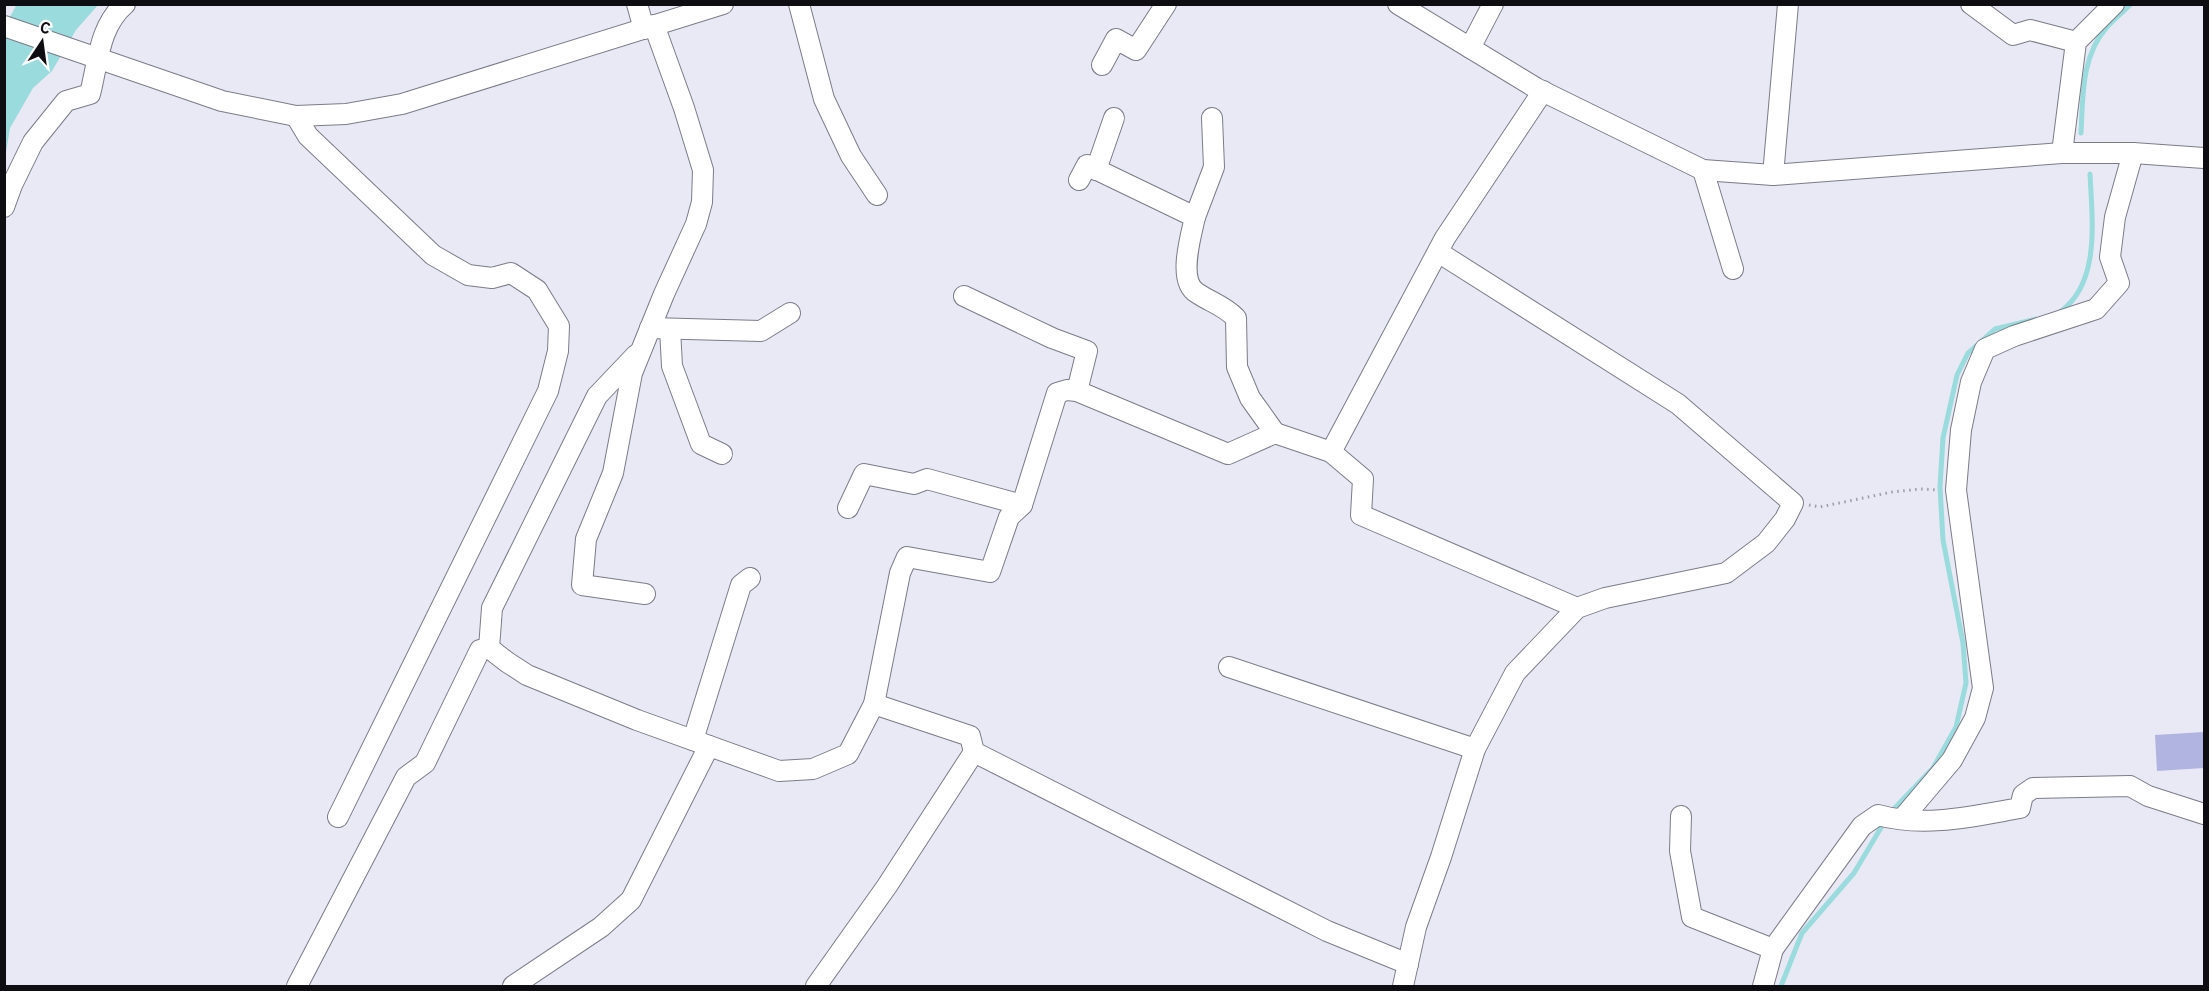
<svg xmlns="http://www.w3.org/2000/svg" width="2209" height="991" viewBox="0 0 2209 991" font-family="Overpass,sans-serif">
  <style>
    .water { fill: #9adbdd }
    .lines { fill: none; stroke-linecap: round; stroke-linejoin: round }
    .stream { stroke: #9adbdd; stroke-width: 5 }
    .building { fill: #b1b3e1 }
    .minor-casing { stroke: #7b7c87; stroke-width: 22 }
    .path { stroke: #9b9ca5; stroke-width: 3; stroke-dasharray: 1.5 4.5; stroke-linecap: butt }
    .minor { stroke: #fff; stroke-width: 20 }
  </style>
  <rect width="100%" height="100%" fill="#e8e9f5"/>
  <polygon class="water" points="17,4 98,5 76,30 52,71 33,88 10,128 5,159 5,26"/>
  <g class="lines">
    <g class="stream">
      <path d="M2081 133C2083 97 2081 56 2107 27 2114 19 2123 12 2131 4"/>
      <path d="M2060 312C2101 283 2092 219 2090 174"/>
      <polyline points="1890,813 1933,768 1956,727 1966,683 1963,643 1943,540 1940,487 1943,438 1957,375 1968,353 1995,329 2036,319"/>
      <polyline points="1781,986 1802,933 1854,873 1885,821"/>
    </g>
  </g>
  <polygon class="building" points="2204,732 2204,768 2157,771 2155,735"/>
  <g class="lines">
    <defs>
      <g id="minor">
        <polyline points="637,4 644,29"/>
        <polyline points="799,4 824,99 851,156 877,195"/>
        <polyline points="1398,4 1536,88 1703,170 1773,175 2062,153 2133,153 2204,158"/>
        <polyline points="1971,4 2013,35 2030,30 2076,42"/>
        <polyline points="4,26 222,101 296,116 346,114 402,104 723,4"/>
        <polyline points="1470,48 1493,4"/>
        <polyline points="1102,65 1116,39 1136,50 1166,4"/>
        <polyline points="296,116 308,136 433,255 468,275 492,278 511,273 537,290 559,326 558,351 548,391 338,817"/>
        <polyline points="2062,153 2076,42 2114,4"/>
        <polyline points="1096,170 1114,118"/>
        <polyline points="1703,170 1733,269"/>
        <polyline points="1773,175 1788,4"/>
        <path d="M1079 180 1087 165 1195 217C1191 236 1177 281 1197 293 1212 303 1223 305 1236 318L1237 367 1250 398 1275 433"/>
        <path d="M4 207 12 185 33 142 66 101 90 94C98 63 99 26 125 4"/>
        <polyline points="1195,217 1214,167 1212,118"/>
        <polyline points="964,296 1052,338 1087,351 1077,391"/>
        <polyline points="650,328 761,331 790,313"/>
        <polyline points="670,329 672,366 701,444 722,454"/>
        <polyline points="1331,452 1445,238 1543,91"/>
        <polyline points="848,508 864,474 914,484 927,479 1022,505"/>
        <polyline points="645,594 582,585 586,539 613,473 632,373 664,294 696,224 702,202 703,170 684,108 654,25"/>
        <polyline points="489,648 492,608 597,396 636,355"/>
        <polyline points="1229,667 1475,749"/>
        <polyline points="874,704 970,736 974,752 1327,931 1408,964"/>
        <polyline points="693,740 741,585 750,578"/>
        <polyline points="1681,816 1680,851 1692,917 1773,949"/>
        <polyline points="1902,819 1952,760 1975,718 1983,688 1956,490 1961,430 1971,382 1985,349 2014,336 2096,309 2119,283 2110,257 2115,217 2133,153"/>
        <polyline points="297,986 406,777 425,763 480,650 489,648 507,662 527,675 637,720 779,771 813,769 848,754 874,704 900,573 907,557 990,572 1009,517 1022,505 1057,393 1067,390 1077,391 1228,454 1275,433 1331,452 1363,479 1361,515 1577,608"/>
        <polyline points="513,986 601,927 631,900 709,746"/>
        <polyline points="816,986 887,886 974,752"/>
        <polyline points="1403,986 1416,927 1441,857 1475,749 1515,673 1577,608 1605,598 1726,573 1766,543 1785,519 1793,503 1678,404 1438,252"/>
        <path d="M1763 986 1773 949 1862 826 1878 815C1925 828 1974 816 2020 808L2023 795 2033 788 2130 786 2148 796 2204 814"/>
      </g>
    </defs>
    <use href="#minor" class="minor-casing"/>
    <polyline class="path" points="1809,505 1820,507 1892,492 1921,489 1939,490"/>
    <use href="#minor" class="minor"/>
  </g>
  <rect width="2209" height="991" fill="none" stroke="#0e0e12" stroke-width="12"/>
  <g transform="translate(42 42) rotate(13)" stroke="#ffffff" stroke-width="4.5" paint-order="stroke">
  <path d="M0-4.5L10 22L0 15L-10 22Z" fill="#0e0e12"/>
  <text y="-9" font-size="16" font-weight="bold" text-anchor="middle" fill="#0e0e12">С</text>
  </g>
</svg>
